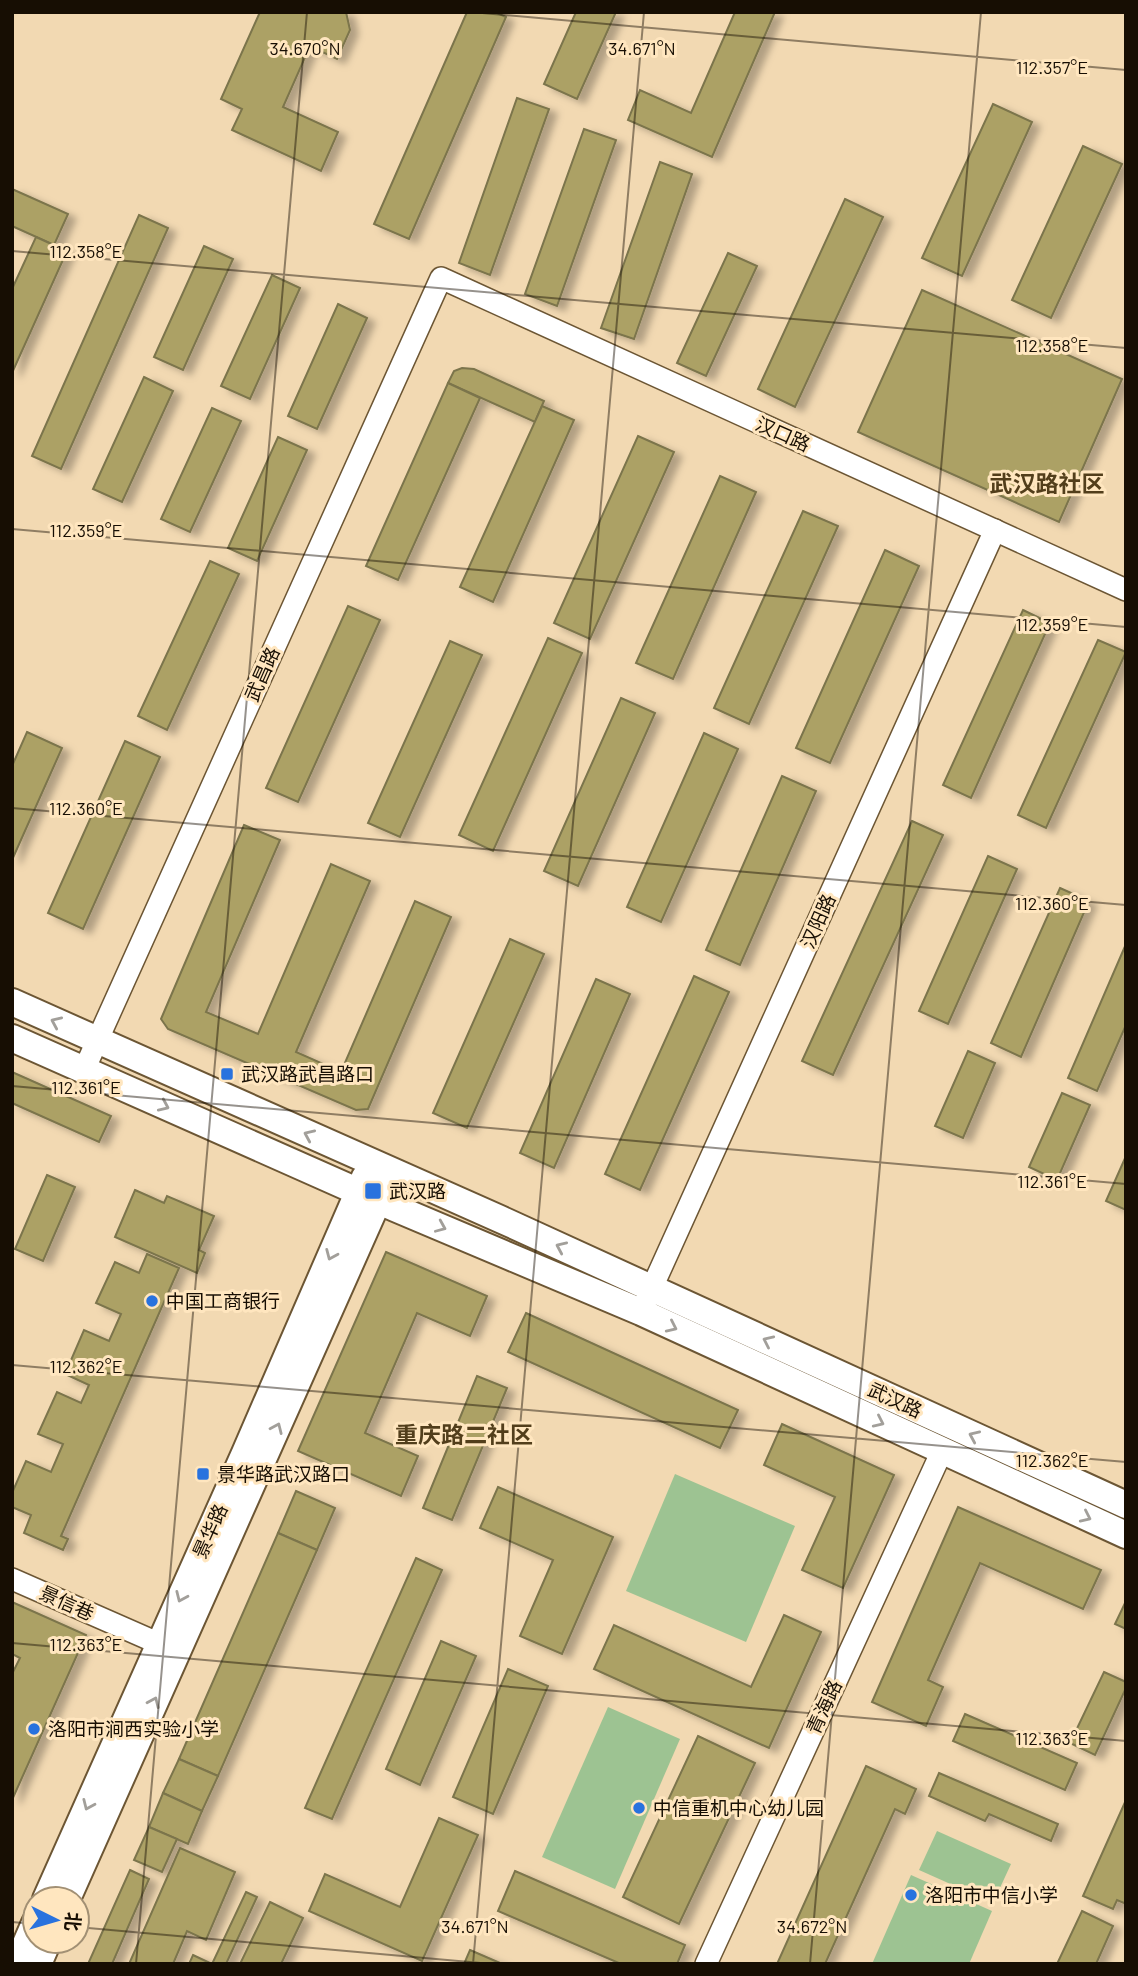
<svg xmlns="http://www.w3.org/2000/svg" width="1138" height="1976" viewBox="0 0 1138 1976" font-family="Barlow,'Noto Sans SC',sans-serif">
  <style>
    .green { fill: #9dc392 }
    .building { fill: #aca165; stroke: #7b744c; stroke-width: 2; filter: url(#shadow) }
    .lines { fill: none; stroke-linecap: round; stroke-linejoin: round }
    .minor-casing { stroke: #6c5634; stroke-width: 24 }
    .major-casing { stroke: #6c5634; stroke-width: 30 }
    .minor { stroke: #fff; stroke-width: 21 }
    .major { stroke: #fff; stroke-width: 26 }
    .oneway { stroke: #a29f9a }
    .ticks { fill: none; stroke: #170e03; stroke-width: 2; stroke-opacity: 0.45 }
    .poi-dot { fill: #2972de; stroke: #ffe6bf; stroke-width: 2.5 }
    .labels { text-anchor: middle; stroke-width: 6; stroke-linejoin: round; paint-order: stroke }
    .street-label { font-size: 19px; fill: #170e03; stroke: #ffe6bf }
    .poi-label { font-size: 19px; fill: #170e03; stroke: #ffe6bf; text-anchor: start }
    .quarter-label { font-size: 23px; font-weight: bold; fill: #523e1b; stroke: #ffe6bf }
    .ticks-label { font-size: 18px; text-anchor: middle; fill: #170e03; stroke: #ffe6bf; stroke-width: 6; stroke-linejoin: round; paint-order: stroke }
  </style>
  <defs>
    <filter id="shadow"><feDropShadow dx="8" dy="4.5" stdDeviation="3.5" flood-color="#0004"/></filter>
  </defs>
  <rect width="100%" height="100%" fill="#f2d9b2"/>
  <g class="green">
    <polygon points="675,1474 795,1526 746,1642 626,1591"/>
    <polygon points="608,1707 680,1739 615,1889 542,1857"/>
    <polygon points="937,1831 1011,1864 993,1903 919,1870"/>
    <polygon points="911,1875 992,1911 969,1964 872,1964"/>
  </g>
  <g class="building">
    <polygon points="260,12 346,12 350,30 337,59 310,46 283,107 338,132 321,171 232,130 242,109 221,99"/>
    <polygon points="467,12 495,12 506,17 409,239 374,224"/>
    <polygon points="576,12 616,12 577,99 544,84"/>
    <polygon points="735,12 775,12 712,157 628,120 640,90 691,113"/>
    <polygon points="517,98 549,109 490,275 459,263"/>
    <polygon points="993,104 1032,122 962,276 922,258"/>
    <polygon points="584,129 616,140 557,306 525,294"/>
    <polygon points="1083,146 1122,164 1051,318 1012,300"/>
    <polygon points="660,162 692,174 634,339 601,328"/>
    <polygon points="12,189 68,214 54,245 12,226"/>
    <polygon points="845,199 883,217 795,407 758,389"/>
    <polygon points="139,215 168,228 61,469 32,456"/>
    <polygon points="36,237 67,251 12,373 12,289"/>
    <polygon points="204,246 233,259 183,370 154,357"/>
    <polygon points="728,253 757,266 706,376 677,363"/>
    <polygon points="272,275 300,288 250,399 221,386"/>
    <polygon points="922,290 1122,379 1059,522 858,432"/>
    <polygon points="338,304 367,318 317,429 288,416"/>
    <polygon points="462,368 474,369 544,401 535,422 448,383 454,371"/>
    <polygon points="144,377 173,391 122,502 93,489"/>
    <polygon points="448,383 480,398 398,580 366,566"/>
    <polygon points="542,406 574,420 493,602 460,587"/>
    <polygon points="212,408 241,421 190,532 161,519"/>
    <polygon points="638,436 674,452 590,639 554,623"/>
    <polygon points="278,437 307,450 257,561 228,548"/>
    <polygon points="720,476 756,492 673,679 636,663"/>
    <polygon points="803,511 838,526 749,724 714,708"/>
    <polygon points="885,550 919,566 830,763 796,748"/>
    <polygon points="210,561 239,574 167,730 138,716"/>
    <polygon points="348,606 380,620 298,802 266,788"/>
    <polygon points="1023,610 1050,623 971,798 943,785"/>
    <polygon points="548,638 582,653 493,851 459,835"/>
    <polygon points="1098,640 1126,652 1046,828 1018,815"/>
    <polygon points="450,641 482,655 400,837 368,823"/>
    <polygon points="621,698 655,713 578,886 544,871"/>
    <polygon points="27,732 62,748 12,860 12,766"/>
    <polygon points="704,733 738,749 661,922 627,907"/>
    <polygon points="125,741 160,757 83,929 48,913"/>
    <polygon points="782,776 816,791 740,965 706,950"/>
    <polygon points="912,821 943,835 833,1075 802,1061"/>
    <polygon points="244,825 280,840 206,1012 258,1034 331,864 370,881 296,1052 341,1072 415,901 451,917 368,1109 356,1110 168,1029 161,1019"/>
    <polygon points="988,856 1017,869 948,1024 919,1011"/>
    <polygon points="1060,888 1089,901 1021,1057 991,1043"/>
    <polygon points="510,939 544,954 467,1128 433,1113"/>
    <polygon points="1126,944 1126,1025 1097,1091 1068,1078"/>
    <polygon points="694,976 729,992 640,1190 605,1174"/>
    <polygon points="596,979 630,994 554,1168 520,1153"/>
    <polygon points="968,1051 995,1063 963,1138 935,1126"/>
    <polygon points="12,1072 111,1116 99,1142 12,1103"/>
    <polygon points="1062,1093 1090,1105 1057,1180 1029,1167"/>
    <polygon points="1126,1156 1126,1210 1106,1201"/>
    <polygon points="47,1175 75,1187 43,1261 15,1249"/>
    <polygon points="135,1190 164,1203 167,1196 214,1216 199,1250 205,1253 197,1273 115,1237"/>
    <polygon points="386,1252 487,1296 470,1336 417,1313 365,1433 418,1456 401,1496 298,1451"/>
    <polygon points="147,1254 179,1268 61,1536 68,1539 63,1550 24,1533 31,1515 12,1507 12,1493 26,1461 51,1472 63,1444 38,1434 57,1392 81,1403 89,1385 65,1374 84,1330 109,1341 121,1314 96,1303 115,1262 139,1273"/>
    <polygon points="526,1313 738,1410 720,1448 508,1352"/>
    <polygon points="477,1376 507,1388 452,1520 423,1508"/>
    <polygon points="782,1424 894,1475 843,1588 802,1570 835,1497 764,1465"/>
    <polygon points="498,1487 613,1537 562,1654 520,1636 553,1560 480,1528"/>
    <polygon points="296,1491 335,1508 317,1550 278,1533"/>
    <polygon points="958,1507 1101,1570 1083,1609 980,1563 928,1680 943,1687 926,1726 872,1702"/>
    <polygon points="278,1533 317,1550 218,1776 179,1759"/>
    <polygon points="416,1558 442,1570 332,1819 305,1808"/>
    <polygon points="1126,1601 1126,1629 1115,1624"/>
    <polygon points="12,1602 86,1635 12,1800 12,1674 20,1658 12,1654"/>
    <polygon points="784,1615 821,1632 769,1748 594,1669 614,1625 751,1687"/>
    <polygon points="441,1641 476,1656 420,1785 386,1769"/>
    <polygon points="508,1669 548,1686 493,1814 453,1797"/>
    <polygon points="1104,1672 1126,1682 1126,1688 1095,1755 1070,1743"/>
    <polygon points="965,1714 1077,1763 1065,1790 953,1741"/>
    <polygon points="698,1736 755,1763 679,1924 623,1897"/>
    <polygon points="179,1759 218,1776 202,1811 163,1793"/>
    <polygon points="866,1766 916,1789 905,1814 895,1809 825,1964 777,1964"/>
    <polygon points="939,1773 1058,1824 1051,1841 989,1814 985,1821 929,1796"/>
    <polygon points="163,1793 202,1811 188,1844 149,1827"/>
    <polygon points="1126,1800 1126,1900 1124,1903 1117,1900 1113,1909 1083,1896"/>
    <polygon points="439,1818 478,1835 422,1961 309,1911 325,1874 400,1907"/>
    <polygon points="149,1827 177,1839 162,1872 134,1860"/>
    <polygon points="180,1848 235,1872 206,1940 187,1931 173,1964 129,1964"/>
    <polygon points="130,1870 149,1879 112,1964 88,1964"/>
    <polygon points="515,1871 685,1945 677,1964 621,1964 498,1911"/>
    <polygon points="246,1892 257,1897 226,1964 212,1964"/>
    <polygon points="270,1902 303,1918 281,1964 240,1964"/>
    <polygon points="1082,1911 1113,1926 1096,1964 1057,1964"/>
    <polygon points="470,1950 500,1963 500,1964 464,1964"/>
    <polygon points="193,1955 212,1964 189,1964"/>
  </g>
  <g class="lines">
    <defs>
      <g id="minor">
        <polyline points="84,1070 441,278 1126,590"/>
        <polyline points="646,1301 995,530"/>
        <polyline points="12,1579 160,1644"/>
        <polyline points="706,1964 942,1451"/>
      </g>
      <g id="major">
        <polyline points="12,1002 500,1219 1126,1505"/>
        <polyline points="12,1038 395,1208 641,1312 1126,1535"/>
        <polyline points="46,1899 245,1453 365,1177"/>
        <polyline points="67,1899 385,1185"/>
        <polyline points="17,1964 35,1923"/>
        <polyline points="38,1964 48,1941"/>
      </g>
    </defs>
    <use href="#minor" class="minor-casing"/>
    <use href="#major" class="major-casing"/>
    <use href="#minor" class="minor"/>
    <use href="#major" class="major"/>
  </g>
  <defs><path id="oneway-chevron" d="M-2-3.5L2.5 0L-2 3.5" fill="none" stroke-width="1.6" stroke-linecap="round" stroke-linejoin="round" transform="scale(1.75)"/></defs>
  <g class="oneway">
    <use href="#oneway-chevron" transform="translate(56 1022) rotate(-156)"/>
    <use href="#oneway-chevron" transform="translate(164 1106) rotate(24)"/>
    <use href="#oneway-chevron" transform="translate(309 1135) rotate(-156)"/>
    <use href="#oneway-chevron" transform="translate(441 1227) rotate(23)"/>
    <use href="#oneway-chevron" transform="translate(561 1247) rotate(-156)"/>
    <use href="#oneway-chevron" transform="translate(331 1255) rotate(113)"/>
    <use href="#oneway-chevron" transform="translate(672 1327) rotate(25)"/>
    <use href="#oneway-chevron" transform="translate(768 1341) rotate(-155)"/>
    <use href="#oneway-chevron" transform="translate(879 1422) rotate(25)"/>
    <use href="#oneway-chevron" transform="translate(277 1428) rotate(-66)"/>
    <use href="#oneway-chevron" transform="translate(974 1436) rotate(-156)"/>
    <use href="#oneway-chevron" transform="translate(1086 1517) rotate(25)"/>
    <use href="#oneway-chevron" transform="translate(181 1597) rotate(114)"/>
    <use href="#oneway-chevron" transform="translate(154 1702) rotate(-66)"/>
    <use href="#oneway-chevron" transform="translate(88 1805) rotate(114)"/>
  </g>
  <path class="ticks" d="M471 12 1126 70M12 251 1126 348M12 529 1126 627M12 808 1126 905M12 1086 1126 1184M12 1365 1126 1462M12 1643 1126 1741M12 1922 35 1924M77 1927 492 1964M136 1964 307 12M473 1964 644 12M810 1964 981 12"/>
  <g class="poi-dot">
    <rect x="220" y="1067" width="14" height="14" rx="3.5"/>
    <rect x="364" y="1182" width="18" height="18" rx="3.5"/>
    <circle cx="152" cy="1301" r="7"/>
    <rect x="196" y="1467" width="14" height="14" rx="3.5"/>
    <circle cx="34" cy="1729" r="7"/>
    <circle cx="639" cy="1808" r="7"/>
    <circle cx="911" cy="1895" r="7"/>
  </g>
  <g class="labels">
    <g class="street-label">
      <text transform="translate(783 434) rotate(24)" y="7">汉口路</text>
      <text transform="translate(262 674) rotate(-66)" y="7">武昌路</text>
      <text transform="translate(818 921) rotate(-66)" y="7">汉阳路</text>
      <text transform="translate(895 1400) rotate(25)" y="7">武汉路</text>
      <text transform="translate(210 1531) rotate(-66)" y="7">景华路</text>
      <text transform="translate(67 1603) rotate(24)" y="7">景信巷</text>
      <text transform="translate(824 1707) rotate(-65)" y="7">青海路</text>
    </g>
    <g class="poi-label">
      <text x="241" y="1081">武汉路武昌路口</text>
      <text x="389" y="1198">武汉路</text>
      <text x="166" y="1308">中国工商银行</text>
      <text x="217" y="1481">景华路武汉路口</text>
      <text x="48" y="1736">洛阳市涧西实验小学</text>
      <text x="653" y="1815">中信重机中心幼儿园</text>
      <text x="925" y="1902">洛阳市中信小学</text>
    </g>
    <g class="quarter-label">
      <text x="1047" y="492">武汉路社区</text>
      <text x="464" y="1443">重庆路二社区</text>
    </g>
  </g>
  <g class="ticks-label">
    <text x="305" y="55">34.670°N</text>
    <text x="642" y="55">34.671°N</text>
    <text x="1052" y="74">112.357°E</text>
    <text x="86" y="258">112.358°E</text>
    <text x="1052" y="352">112.358°E</text>
    <text x="86" y="537">112.359°E</text>
    <text x="1052" y="631">112.359°E</text>
    <text x="86" y="815">112.360°E</text>
    <text x="1052" y="910">112.360°E</text>
    <text x="86" y="1094">112.361°E</text>
    <text x="1052" y="1188">112.361°E</text>
    <text x="86" y="1373">112.362°E</text>
    <text x="1052" y="1467">112.362°E</text>
    <text x="86" y="1651">112.363°E</text>
    <text x="1052" y="1745">112.363°E</text>
    <text x="475" y="1933">34.671°N</text>
    <text x="812" y="1933">34.672°N</text>
  </g>
  <rect width="1138" height="1976" fill="none" stroke="#170e03" stroke-width="28"/>
  <g transform="translate(56 1920) rotate(95)"><circle r="33" fill="#ffe6bf" stroke="#a29074" stroke-width="2"/>
  <path d="M0-5L12 26L0 18L-12 26Z" fill="#2972de"/>
  <text y="-10" font-size="19" font-weight="bold" text-anchor="middle" fill="#170e03">北</text>
  </g>
</svg>
